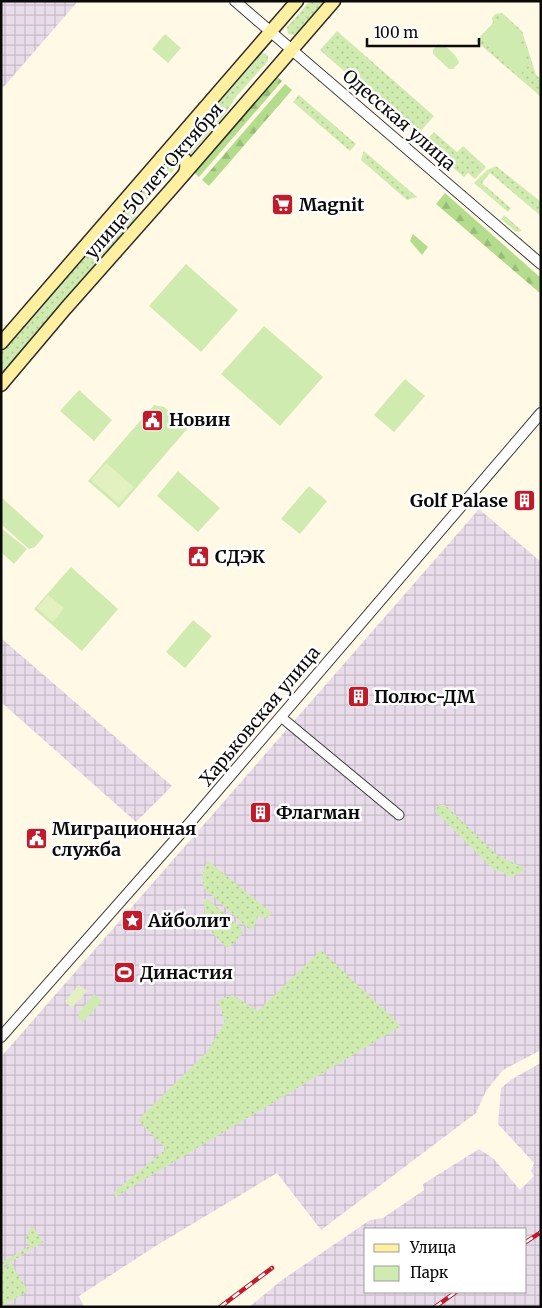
<svg xmlns="http://www.w3.org/2000/svg" width="542" height="1308" viewBox="0 0 542 1308" font-family="Merriweather,serif">
  <style>
    .industrial { fill: url(#industrial-grid); fill-rule: evenodd }
    .grass { fill: url(#grass-dots) }
    .forest { fill: url(#forest-firs) }
    .park { fill: #d0ebaf }
    .pitch { fill: #e3f1c1 }
    .lines { fill: none; stroke-linecap: round; stroke-linejoin: round }
    .minor-casing { stroke: #3d3d3d; stroke-width: 11 }
    .tertiary-casing { stroke: #3d3d3d; stroke-width: 12 }
    .secondary-casing { stroke: #2c2c2c; stroke-width: 15 }
    .minor { stroke: #fff; stroke-width: 9 }
    .tertiary { stroke: #fff; stroke-width: 10 }
    .secondary { stroke: #fff0a1; stroke-width: 12 }
    .rail-casing { stroke: #c01b2b; stroke-width: 4.5 }
    .rail { stroke: #fff; stroke-width: 2.5; stroke-dasharray: 8; stroke-linecap: butt }
    .labels { text-anchor: middle; stroke-width: 5; stroke-linejoin: round; paint-order: stroke }
    .street-label { font-size: 18px; fill: #0a0a0a; stroke: #fff }
    .poi-label { font-size: 18px; font-weight: bold; fill: #0a0a0a; stroke: #fff; text-anchor: start }
  </style>
  <defs>
    <pattern id="industrial-grid" width="8" height="8" patternUnits="userSpaceOnUse" patternTransform="scale(1.25)"><rect width="8" height="8" fill="#e8dcea"/><path d="M0 4h8M4 0v8" fill="none" stroke="#c6bbc7"/></pattern>
    <pattern id="grass-dots" width="8" height="8" patternUnits="userSpaceOnUse" patternTransform="scale(1.25)"><rect width="8" height="8" fill="#d0ebaf"/><path d="M2 2h.1M6 6h.1" fill="none" stroke="#b1c895" stroke-width="1.8" stroke-linecap="round"/></pattern>
    <pattern id="forest-firs" width="22" height="20" patternUnits="userSpaceOnUse" patternTransform="scale(1.25)"><rect width="22" height="20" fill="#b4dc8d"/><path d="M5 1l3.5 6h-7zM16 11l3.5 6h-7z" fill="#99bb78"/></pattern>
  </defs>
  <rect width="100%" height="100%" fill="#fff9e6"/>
  <g class="industrial">
    <polygon points="1,1 78,1 1,90"/>
    <polygon points="479,509 541,562 541,1050 503,1070 486,1091 476,1113 321,1230 277,1173 154,1247 79,1296 84,1307 1,1307 1,1057"/>
    <polygon points="1,638 172,786 136,822 1,702"/>
    <path d="M541 1063V1307H249L282 1280 370 1220 383 1218 424 1190 423 1184 479 1149 494 1159 520 1190 534 1176 531 1171 534 1163 498 1124 501 1088 512 1079ZM526 1229V1292H366V1229Z"/>
  </g>
  <g class="grass">
    <polygon points="310,1 324,1 296,35 288,34 287,27"/>
    <polygon points="502,13 522,31 536,75 541,79 541,97 476,41 493,23 492,18 495,14"/>
    <polygon points="337,31 434,116 417,135 320,50"/>
    <polygon points="265,53 268,56 268,61 235,98 223,117 188,157 177,150 261,54"/>
    <polygon points="299,95 356,144 350,151 293,102"/>
    <polygon points="434,132 457,152 463,146 486,167 475,179 468,173 464,177 424,143"/>
    <polygon points="364,151 417,197 407,200 361,160"/>
    <polygon points="169,159 177,162 177,166 140,208 129,230 1,376 1,352"/>
    <polygon points="496,166 541,202 541,216 490,173 482,183 511,208 508,212 474,183 487,170"/>
    <polygon points="504,215 522,231 516,232 501,219"/>
    <polygon points="439,805 445,805 497,855 526,869 514,876 507,876 504,872 494,870 435,811"/>
    <path d="M208 861 272 913 267 918 258 916 255 925 250 930 204 888C201 879 203 867 208 861Z"/>
    <path d="M204 899H207L241 927 242 934 230 947H226C207 928 205 927 204 899Z"/>
    <polygon points="321,950 401,1026 115,1197 114,1192 166,1149 138,1120 207,1052 225,1022 218,1000 233,995 258,1011"/>
    <polygon points="32,1225 43,1242 1,1268 1,1263 30,1246 26,1238"/>
    <polygon points="11,1263 28,1291 1,1307 1,1270"/>
  </g>
  <g class="forest">
    <polygon points="275,75 282,81 199,177 192,171"/>
    <polygon points="285,84 292,90 209,186 202,180"/>
    <polygon points="445,193 541,278 541,294 436,204"/>
    <polygon points="413,234 428,247 422,255 410,241"/>
  </g>
  <g class="park">
    <polygon points="501,17 517,31 529,65 520,75 481,39"/>
    <polygon points="165,34 181,48 168,63 152,49"/>
    <path d="M438 44C446 45 457 55 459 63L453 69H449L433 54V50Z"/>
    <polygon points="186,264 238,310 201,352 149,306"/>
    <polygon points="264,326 323,377 280,426 221,374"/>
    <polygon points="405,379 425,396 394,432 374,415"/>
    <polygon points="79,390 112,420 94,441 60,411"/>
    <polygon points="154,405 164,407 188,428 119,508 88,481"/>
    <polygon points="178,471 220,508 198,532 157,496"/>
    <polygon points="309,486 327,501 300,534 281,519"/>
    <polygon points="1,497 44,536 35,547 29,549 1,524"/>
    <polygon points="1,528 27,549 14,564 1,552"/>
    <polygon points="71,567 118,609 82,651 34,609"/>
    <polygon points="193,620 212,636 185,668 166,652"/>
    <polygon points="94,994 102,1001 83,1022 79,1018 79,1012"/>
  </g>
  <g class="pitch">
    <polygon points="106,463 134,487 119,504 91,480"/>
    <polygon points="48,595 64,608 53,622 37,608"/>
    <polygon points="79,985 87,991 72,1008 65,1001"/>
  </g>
  <g class="lines">
    <defs>
      <polyline id="minor" points="281,717 399,815"/>
      <g id="tertiary">
        <polyline points="235,1 541,264"/>
        <polyline points="1,1037 188,825 541,413"/>
      </g>
      <g id="secondary">
        <path d="M162 157C176 153 191 154 185 173"/>
        <polyline points="1,343 297,1"/>
        <polyline points="1,385 66,308 174,186 334,1"/>
      </g>
    </defs>
    <use href="#minor" class="minor-casing"/>
    <use href="#tertiary" class="tertiary-casing"/>
    <use href="#secondary" class="secondary-casing"/>
    <use href="#minor" class="minor"/>
    <use href="#tertiary" class="tertiary"/>
    <use href="#secondary" class="secondary"/>
    <defs>
      <g id="rail">
        <polyline points="526,1242 541,1232"/>
        <polyline points="220,1307 272,1268"/>
        <polyline points="435,1307 456,1292"/>
      </g>
    </defs>
    <use href="#rail" class="rail-casing"/>
    <use href="#rail" class="rail"/>
  </g>
  <defs>
    <symbol id="supermarket-square" viewBox="-11 -11 22 22"><rect x="-9" y="-9" width="18" height="18" rx="4" fill="#c01b2b" stroke="#fff"/><path d="M-6-5.5h2.5l.6 2H6L4.5 2H-2.5L-4.4-4H-6ZM-1.5 3.2a1.3 1.3 0 1 0 .1 0ZM3 3.2a1.3 1.3 0 1 0 .1 0Z" fill="#fff"/></symbol>
    <symbol id="civic-square" viewBox="-11 -11 22 22"><rect x="-9" y="-9" width="18" height="18" rx="4" fill="#c01b2b" stroke="#fff"/><path d="M-.6-6.5H3V-4.5H.6V-3L4-1V1h2V6H-6V1h2V-1L-.6-3ZM-1.2 2.5V6h2.4V2.5Z" fill="#fff"/></symbol>
    <symbol id="building-square" viewBox="-11 -11 22 22"><rect x="-9" y="-9" width="18" height="18" rx="4" fill="#c01b2b" stroke="#fff"/><path d="M-4-6H4V6H1V3H-1V6H-4ZM-2.5-4.3h1.7v1.8h-1.7ZM.8-4.3h1.7v1.8H.8ZM-2.5-1h1.7V.8h-1.7ZM.8-1h1.7V.8H.8Z" fill="#fff"/></symbol>
    <symbol id="sight-square" viewBox="-11 -11 22 22"><rect x="-9" y="-9" width="18" height="18" rx="4" fill="#c01b2b" stroke="#fff"/><path d="M0-6L1.8-2.2L6-1.7L2.9 1.2L3.7 5.4L0 3.3L-3.7 5.4L-2.9 1.2L-6-1.7L-1.8-2.2Z" fill="#fff"/></symbol>
    <symbol id="stadium-square" viewBox="-11 -11 22 22"><rect x="-9" y="-9" width="18" height="18" rx="4" fill="#c01b2b" stroke="#fff"/><path d="M0-5a6.5 5 0 1 0 0 10a6.5 5 0 1 0 0-10ZM-3.5-1.8h7v3.6h-7Z" fill="#fff"/></symbol>
  </defs>
  <g fill-rule="evenodd">
    <use href="#supermarket-square" x="270" y="192" width="25" height="25"/>
    <use href="#civic-square" x="140" y="408" width="25" height="25"/>
    <use href="#building-square" x="512" y="488" width="25" height="25"/>
    <use href="#civic-square" x="186" y="544" width="25" height="25"/>
    <use href="#building-square" x="346" y="684" width="25" height="25"/>
    <use href="#building-square" x="248" y="800" width="25" height="25"/>
    <use href="#civic-square" x="24" y="826" width="25" height="25"/>
    <use href="#sight-square" x="120" y="908" width="25" height="25"/>
    <use href="#stadium-square" x="112" y="960" width="25" height="25"/>
  </g>
  <g class="labels">
    <g class="street-label">
      <text transform="translate(399 120) rotate(41)" y="6">Одесская улица</text>
      <text transform="translate(154 181) rotate(-49)" y="6">улица 50 лет Октября</text>
      <text transform="translate(260 716) rotate(-50)" y="6">Харьковская улица</text>
    </g>
    <g class="poi-label">
      <text x="299" y="211">Magnit</text>
      <text x="169" y="426">Новин</text>
      <text x="508" y="507" text-anchor="end">Golf Palase</text>
      <text x="215" y="563">СДЭК</text>
      <text x="374" y="703">Полюс-ДМ</text>
      <text x="276" y="819">Флагман</text>
      <text x="52" y="835">Миграционная<tspan x="52" dy="21">служба</tspan></text>
      <text x="148" y="927">Айболит</text>
      <text x="140" y="979">Династия</text>
    </g>
  </g>
  <rect width="542" height="1308" fill="none" stroke="#0a0a0a" stroke-width="5"/>
  <rect x="364" y="1228" width="162" height="65" fill="#ffffff" stroke="#9d9d9d"/>
  <rect x="374" y="1244" width="25" height="8" fill="#fff0a1" stroke="#9d9d9d"/>
  <text x="410" y="1253" font-size="15" fill="#0a0a0a">Улица</text>
  <rect x="374" y="1266" width="25" height="15" fill="#d0ebaf" stroke="#9d9d9d"/>
  <text x="410" y="1278" font-size="15" fill="#0a0a0a">Парк</text>
  <path d="M367 38v8h112v-8" fill="none" stroke="#0a0a0a" stroke-width="2.5"/>
  <text x="374" y="38" font-size="15" fill="#0a0a0a" stroke="#ffffff" stroke-width="4" paint-order="stroke">100 m</text>
</svg>
